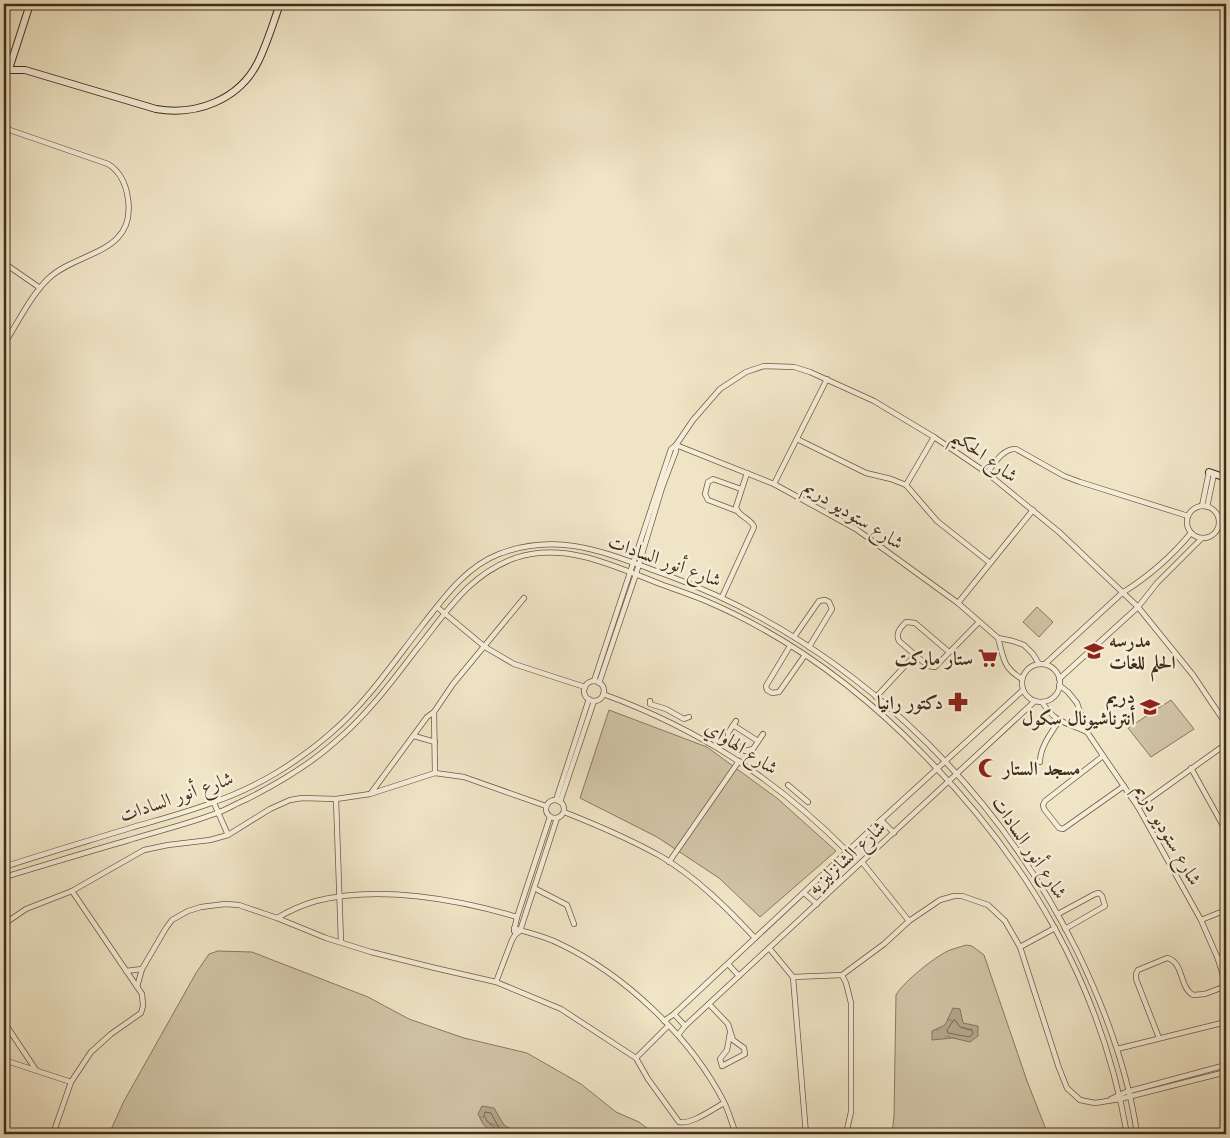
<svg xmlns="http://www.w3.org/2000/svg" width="1230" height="1138" viewBox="0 0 1230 1138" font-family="'Old Standard TT',Amiri,serif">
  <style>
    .grass { fill: #d1c5a7; stroke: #887a5f }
    .water { fill: url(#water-ripples); stroke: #86765c }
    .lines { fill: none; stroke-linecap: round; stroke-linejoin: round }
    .shore { stroke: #7a6a50; stroke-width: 1 }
    .street-casing { stroke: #6c5c42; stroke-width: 6 }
    .secondary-casing { stroke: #402e17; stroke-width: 8 }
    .street { stroke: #f5edd9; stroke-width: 4.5 }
    .secondary { stroke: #f5edd9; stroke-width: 6 }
    .labels { text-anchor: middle; stroke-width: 5; stroke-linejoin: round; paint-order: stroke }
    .street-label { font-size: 19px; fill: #402e17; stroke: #f5edd9 }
    .poi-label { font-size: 19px; font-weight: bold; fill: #402e17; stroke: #f5edd9; text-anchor: end }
  </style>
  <defs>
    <pattern id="water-ripples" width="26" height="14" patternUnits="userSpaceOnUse" patternTransform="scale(1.25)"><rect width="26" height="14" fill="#b4a68a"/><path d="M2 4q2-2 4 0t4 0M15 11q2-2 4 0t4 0" fill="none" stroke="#948870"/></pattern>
  </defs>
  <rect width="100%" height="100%" fill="#efe4c5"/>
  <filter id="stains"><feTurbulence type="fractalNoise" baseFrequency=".004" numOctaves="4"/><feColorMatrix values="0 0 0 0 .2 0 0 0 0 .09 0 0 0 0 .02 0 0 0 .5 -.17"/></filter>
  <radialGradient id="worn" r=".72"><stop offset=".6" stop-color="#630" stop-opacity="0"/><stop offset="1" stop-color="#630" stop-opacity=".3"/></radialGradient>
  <g class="grass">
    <polygon points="1037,607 1053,622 1039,637 1023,622"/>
    <polygon points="1171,700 1194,729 1151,757 1128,728"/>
    <polygon points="609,710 707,747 778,799 836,851 760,917 719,878 657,837 580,798"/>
    <path d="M966 945 972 946 984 955 1027 1081 1045 1127 1051 1134H892L894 1116 896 995C903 982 937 955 950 950 955 948 961 947 966 945Z"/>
    <polygon points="218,951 252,952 368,997 409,1019 464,1038 527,1053 581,1084 616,1112 639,1122 655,1134 109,1134 124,1101 196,973 209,954"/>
  </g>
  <g class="water">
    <polygon points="953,1008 960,1009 963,1023 978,1026 978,1036 970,1042 953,1038 932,1040 932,1031 945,1025"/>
    <polygon points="482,1106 494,1108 504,1125 518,1133 518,1134 493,1134 483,1124 478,1114"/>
  </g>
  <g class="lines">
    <g class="shore">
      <polygon points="955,1020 960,1027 972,1030 973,1034 969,1037 948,1033 947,1030 953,1021"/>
      <polyline points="496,1134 496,1129 487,1121 484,1115 485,1112 491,1113 499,1128 510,1134"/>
    </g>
    <defs>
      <g id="street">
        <path d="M4 128 108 164C121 172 126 184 128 199 136 254 78 251 49 278 30 296 18 323 4 344"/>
        <polyline points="4,263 40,288"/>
        <polyline points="797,439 866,473 891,479 906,485 937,521 990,563"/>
        <polyline points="676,445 774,484 856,529 958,603 998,638 1013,641 1024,645 1033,654 1039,664"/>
        <path d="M987 473C994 464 1003 448 1016 449L1064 476 1080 482 1188 516"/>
        <polyline points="774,484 827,379"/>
        <polyline points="906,485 934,437"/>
        <circle cx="1203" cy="522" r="16"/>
        <polyline points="1202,506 1209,472"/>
        <polyline points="1207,507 1214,474"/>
        <polyline points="737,511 708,500 705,494 708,482 713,479 741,489"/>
        <path d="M722 597 754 527C751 518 738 517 736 507L747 473"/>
        <polyline points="958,603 1033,510"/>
        <polyline points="437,607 485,647 514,664 585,687"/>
        <polyline points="794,637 819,601 825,600 829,602 832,609 809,647"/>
        <path d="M998 638C1004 658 1002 667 1022 679"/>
        <polyline points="790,646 766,686 767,690 772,693 779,692 805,655"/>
        <path d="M949 652 915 623 906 622C901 627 895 633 899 641L928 666 935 667 979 622"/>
        <path d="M1045 664 1122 593C1148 577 1171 557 1191 533"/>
        <circle cx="1041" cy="683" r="19"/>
        <polyline points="1059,679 1138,607 1157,583 1202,538"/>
        <polyline points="594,681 671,449 676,445 693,420 720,389 746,372 764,366 794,367 810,372 874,401 934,437 987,473 1059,532 1138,607 1193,675 1226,724"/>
        <circle cx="594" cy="691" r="10"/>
        <polyline points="599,683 636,574 662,488 676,451 676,445"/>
        <polyline points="1059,685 1068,692 1077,703 1087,732 1138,807 1201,920 1218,959 1226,985"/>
        <path d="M603 694C699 729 776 779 848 852"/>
        <polyline points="876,697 915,655"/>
        <polyline points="650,701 650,704 666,709 684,719 689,717"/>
        <path d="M1042 702C1056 724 1064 721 1087 732"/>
        <polyline points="434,712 435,773"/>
        <polyline points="736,721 728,733 728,738 745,751 753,749 763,734"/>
        <polyline points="733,725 758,741"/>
        <polyline points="414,736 435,742"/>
        <polyline points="1103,756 1045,801 1043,805 1044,809 1059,828 1063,829 1124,786"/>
        <path d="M1040 762C1040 747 1051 733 1059 721"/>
        <polyline points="1191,768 1226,831"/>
        <polyline points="788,785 808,802"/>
        <polyline points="371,793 427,717 434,712 453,684 524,598"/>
        <polyline points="336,799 341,942"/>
        <polyline points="556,800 589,699"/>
        <circle cx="555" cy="809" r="9"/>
        <polyline points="560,802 594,701"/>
        <polyline points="214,803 228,835"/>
        <polyline points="1138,807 1226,744"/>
        <path d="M564 812C597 825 630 839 662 857 697 878 728 909 755 938"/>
        <polyline points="881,820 894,833"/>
        <polyline points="669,862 739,761"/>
        <polyline points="862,862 909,921"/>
        <path d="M4 867C46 853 88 841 130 828 157 820 185 813 211 803 254 789 297 763 331 733 366 703 393 663 421 627 443 599 465 567 499 554 560 531 606 553 664 574 844 639 992 780 1077 951 1105 1009 1128 1070 1137 1134"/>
        <path d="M4 877C45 865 87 852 129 840 158 831 188 824 217 813 226 810 235 804 245 800 277 784 308 766 335 742 366 716 391 683 416 650 446 613 468 575 515 558 566 541 616 567 663 585 677 590 692 595 706 601 788 636 862 691 924 755 1029 862 1101 985 1127 1134"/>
        <polyline points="534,888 567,905 574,924"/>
        <polyline points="804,893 817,904"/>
        <polyline points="1058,914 1095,894 1099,893 1102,896 1105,906 1065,929"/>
        <path d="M277 918C289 911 302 905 316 901 378 885 457 899 517 917"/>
        <polyline points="1201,920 1226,910"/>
        <polyline points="4,924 26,909 72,891 144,850 168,845 210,840 228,835 270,809 290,800 302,798 336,799 370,794 435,773 464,777 546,806"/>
        <path d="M514 928C528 933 544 936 558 943 624 974 690 1036 724 1102 729 1112 732 1124 736 1134"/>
        <polyline points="514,931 517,917 550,817"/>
        <polyline points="1020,947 1055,928"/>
        <polyline points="769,948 793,977 842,975 884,944 909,921 940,900 954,896 962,896 988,905 1005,921 1020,947 1059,1068 1067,1088 1080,1100 1095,1103 1120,1099 1226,1072"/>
        <polyline points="1218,959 1226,956"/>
        <polyline points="728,964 739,976"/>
        <polyline points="126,971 142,969"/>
        <polyline points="842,975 846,983 851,1003 851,1112 846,1134"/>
        <polyline points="793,977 806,1134"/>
        <polyline points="496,982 512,940 515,935 520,931 557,818"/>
        <path d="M137 987 142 969 166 928 172 920 188 911 201 907 225 904 239 905 277 918 326 938 371 952 435 968 496 982 561 1009 636 1058 648 1079 679 1122C691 1125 713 1109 724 1103"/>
        <polyline points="709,1004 728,1024 733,1040 744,1048 745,1054 722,1066 720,1059 727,1050 730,1033"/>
        <polyline points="674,1014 685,1026"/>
        <polyline points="664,1021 674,1014 881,820 1023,690"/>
        <polyline points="4,1022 36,1070"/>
        <polyline points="678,1035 685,1026 1035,701"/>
        <path d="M1159 1038 1136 979V974L1138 970 1167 958C1184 962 1179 987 1193 995L1205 994 1226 986"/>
        <polyline points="1117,1049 1226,1022"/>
        <polyline points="636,1058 668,1026"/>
        <polyline points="4,1060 71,1082"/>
        <polyline points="1111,1099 1126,1092 1226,1065"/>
        <polyline points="53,1134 71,1082 91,1052 111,1034 141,1013 143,1006 142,994 72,891"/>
      </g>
      <g id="secondary">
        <polyline points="9,69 30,4"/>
        <path d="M4 70H25L156 109C196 116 239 100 258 62 267 44 273 23 280 4"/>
        <polyline points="1209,472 1226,478"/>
      </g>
    </defs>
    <use href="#street" class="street-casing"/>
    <use href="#secondary" class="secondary-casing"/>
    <use href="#street" class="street"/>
    <use href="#secondary" class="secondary"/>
  </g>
  <defs>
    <symbol id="school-bare" viewBox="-9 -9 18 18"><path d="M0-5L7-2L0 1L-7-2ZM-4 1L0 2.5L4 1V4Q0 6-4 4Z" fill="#8f2418" stroke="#f5edd9" stroke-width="2.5" paint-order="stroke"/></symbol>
    <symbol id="supermarket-bare" viewBox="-9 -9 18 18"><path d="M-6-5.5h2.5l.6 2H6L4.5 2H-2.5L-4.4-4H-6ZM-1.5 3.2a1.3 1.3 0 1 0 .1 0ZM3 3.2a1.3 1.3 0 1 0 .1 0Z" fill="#8f2418" stroke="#f5edd9" stroke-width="2.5" paint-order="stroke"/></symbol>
    <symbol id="pharmacy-bare" viewBox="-9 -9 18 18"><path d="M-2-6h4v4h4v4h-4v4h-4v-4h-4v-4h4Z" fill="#8f2418" stroke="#f5edd9" stroke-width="2.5" paint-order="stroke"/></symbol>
    <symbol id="mosque-bare" viewBox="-9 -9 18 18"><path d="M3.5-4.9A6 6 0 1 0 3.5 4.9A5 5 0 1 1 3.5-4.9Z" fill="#8f2418" stroke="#f5edd9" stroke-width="2.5" paint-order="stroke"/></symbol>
  </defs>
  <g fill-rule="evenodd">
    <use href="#school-bare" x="1080" y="637" width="28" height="28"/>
    <use href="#supermarket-bare" x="974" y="644" width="28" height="28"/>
    <use href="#pharmacy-bare" x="944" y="688" width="28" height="28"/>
    <use href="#school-bare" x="1136" y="693" width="28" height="28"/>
    <use href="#mosque-bare" x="974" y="754" width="28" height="28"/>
  </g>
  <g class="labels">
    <g class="street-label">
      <text transform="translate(985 455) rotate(36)" y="7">شارع الحكيم</text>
      <text transform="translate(854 514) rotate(32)" y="7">شارع ستوديو دريم</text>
      <text transform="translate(665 560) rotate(20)" y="7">شارع أنور السادات</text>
      <text transform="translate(742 747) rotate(33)" y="7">شارع الهاواي</text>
      <text transform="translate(176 796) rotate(-19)" y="7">شارع أنور السادات</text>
      <text transform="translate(1169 834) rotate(60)" y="7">شارع ستوديو دريم</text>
      <text transform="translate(1030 847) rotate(56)" y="7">شارع أنور السادات</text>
      <text transform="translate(846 857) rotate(-43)" y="7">شارع الشانزليزيه</text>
    </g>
    <g class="poi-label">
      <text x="1109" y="647" text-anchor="start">مدرسه<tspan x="1109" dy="22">الحلم للغات</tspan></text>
      <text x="973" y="665">ستار ماركت</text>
      <text x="1135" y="703">دريم<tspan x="1135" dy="22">أنترناشيونال سكول</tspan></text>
      <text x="943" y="709">دكتور رانيا</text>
      <text x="1003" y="775" text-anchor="start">مسجد الستار</text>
    </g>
  </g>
  <rect width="1230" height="1138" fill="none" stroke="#efe4c5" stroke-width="20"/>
  <rect x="5" y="5" width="1220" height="1128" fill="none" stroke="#402e17" stroke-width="2.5"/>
  <rect x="10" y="10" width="1210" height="1118" fill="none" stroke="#402e17"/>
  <rect width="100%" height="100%" filter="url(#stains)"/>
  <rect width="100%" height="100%" fill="url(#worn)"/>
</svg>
